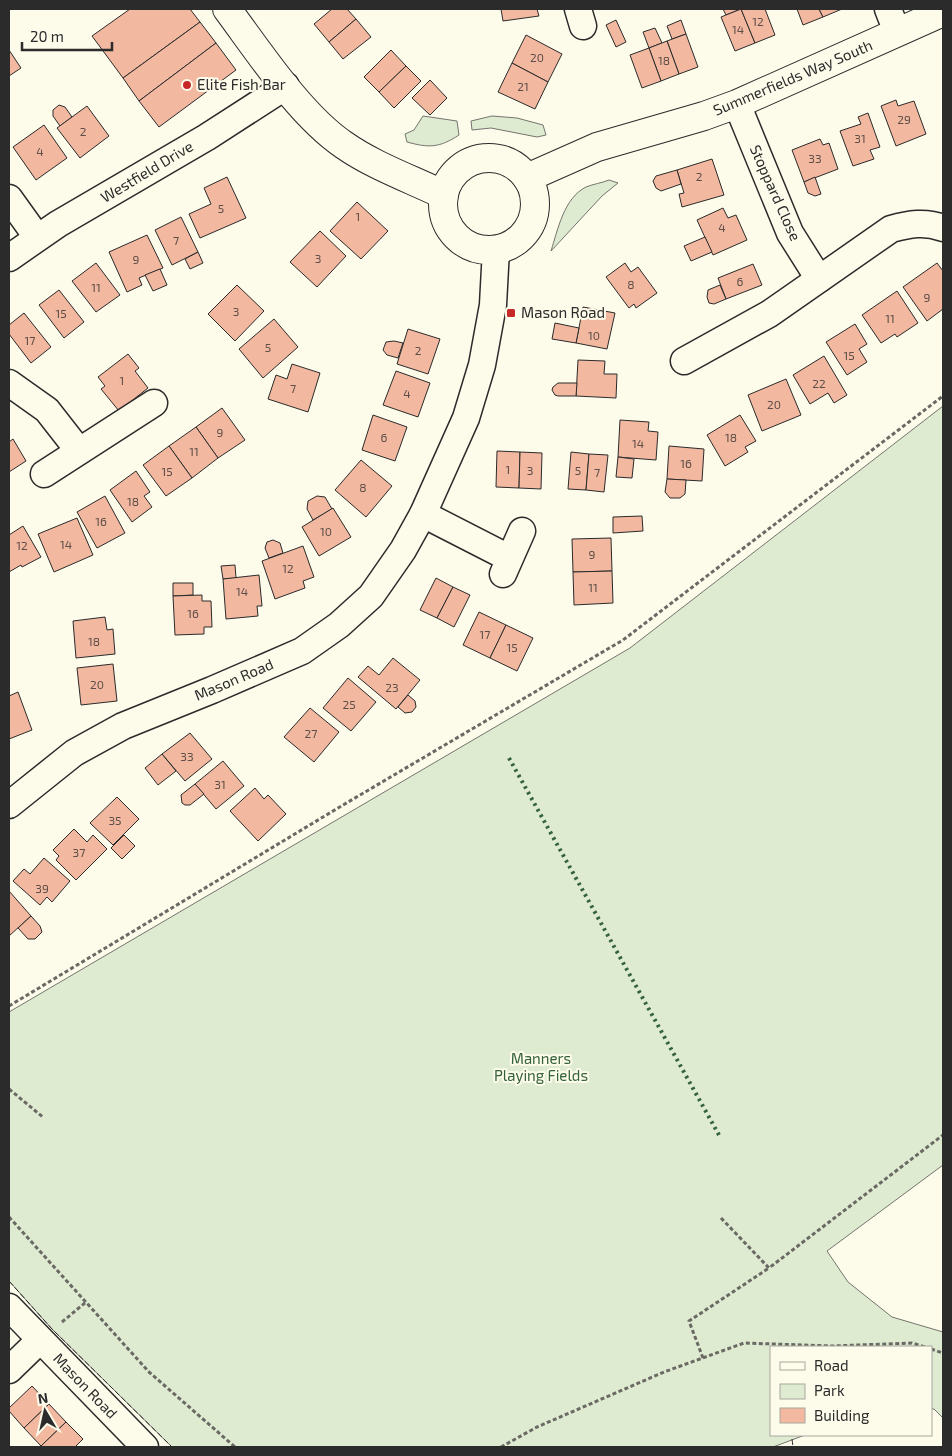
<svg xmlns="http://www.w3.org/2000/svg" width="952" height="1456" viewBox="0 0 952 1456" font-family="'Exo 2',sans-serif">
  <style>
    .green { fill: #deebd1; stroke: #74746e }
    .building { fill: #f2b8a0; stroke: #2b2b2b }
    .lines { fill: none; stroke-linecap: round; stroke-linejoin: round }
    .minor-casing { stroke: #2b2b2b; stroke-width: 29 }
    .tertiary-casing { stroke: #2b2b2b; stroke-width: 30 }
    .path { stroke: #6a6964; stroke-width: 3; stroke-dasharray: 4 2.5; stroke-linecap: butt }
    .minor { stroke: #fdfbea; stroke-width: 26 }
    .tertiary { stroke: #fdfbea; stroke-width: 28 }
    .hedge { stroke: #34623c; stroke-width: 4; stroke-dasharray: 2.5 4; stroke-linecap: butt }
    .fence { stroke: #2b2b2b; stroke-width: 1; stroke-dasharray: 6 2.5; stroke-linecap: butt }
    .poi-dot { fill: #c62828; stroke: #fdfbea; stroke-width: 2 }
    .labels { text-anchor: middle; stroke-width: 4; stroke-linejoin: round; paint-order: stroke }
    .number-label { font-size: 12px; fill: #5d4e48 }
    .street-label { font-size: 15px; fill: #2b2b2b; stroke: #fdfbea }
    .poi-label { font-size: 15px; fill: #2b2b2b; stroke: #fdfbea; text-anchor: start }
    .park-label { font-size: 15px; fill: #34623c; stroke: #fdfbea }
  </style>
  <rect width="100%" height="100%" fill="#fdfbea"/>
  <g class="green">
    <path d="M423 116 457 121 459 135C439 148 429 148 407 142L405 134 414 130Z"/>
    <polygon points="492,116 517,118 543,125 546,135 537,137 491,128 472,130 471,121"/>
    <path d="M609 180 618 183 602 196 551 251C558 229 564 198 586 187 593 184 602 183 609 180Z"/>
    <polygon points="943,406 943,1165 827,1251 848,1282 892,1317 943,1332 943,1418 934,1409 931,1409 931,1347 771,1347 771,1435 805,1435 773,1447 172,1447 52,1329 9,1281 9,1012 630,648"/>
  </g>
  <g class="building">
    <polygon points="130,9 190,9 200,22 123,78 92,36"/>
    <polygon points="332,9 347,9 356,19 329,42 314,24"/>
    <polygon points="501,9 537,9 539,16 503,21"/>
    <polygon points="723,9 741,9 726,15"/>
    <polygon points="741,9 755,43 735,51 721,17"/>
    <polygon points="741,9 765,9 775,35 755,43"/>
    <polygon points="797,9 819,9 823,17 803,25"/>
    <polygon points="819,9 842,9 823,17"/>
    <polygon points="356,19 371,37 343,59 329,42"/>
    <polygon points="616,20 626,42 616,47 606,25"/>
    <polygon points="681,20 686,34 672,39 667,26"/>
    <polygon points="200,22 216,43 139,101 123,78"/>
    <polygon points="655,28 662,43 649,48 643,32"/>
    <polygon points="686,34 698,67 679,74 667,41"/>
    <polygon points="526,35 562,54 548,82 512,63"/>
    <polygon points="667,41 679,74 661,81 649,48"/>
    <polygon points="216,43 236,70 159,127 139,101"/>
    <polygon points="649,48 661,81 642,88 630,55"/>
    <polygon points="9,50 21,68 9,76"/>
    <polygon points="391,50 406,66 379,92 364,77"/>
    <polygon points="512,63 548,82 535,109 498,92"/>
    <polygon points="406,66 421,81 394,108 379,92"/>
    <polygon points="430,80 447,98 430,115 412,98"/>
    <polygon points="896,100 898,106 914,101 926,134 896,146 881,106"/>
    <polygon points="59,105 65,107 72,117 60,126 53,116 53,110"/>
    <polygon points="87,106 109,136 80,158 57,128"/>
    <polygon points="868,113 880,147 870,150 874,159 853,166 840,131 861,124 858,117"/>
    <polygon points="44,125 67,158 36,180 13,147"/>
    <polygon points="820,139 823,145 829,143 838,169 804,182 792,150"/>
    <polygon points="712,159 724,195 682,207 679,194 684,193 677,170"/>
    <polygon points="677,170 681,184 661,191 656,188 653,181 656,176"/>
    <polygon points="227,177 246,218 200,238 189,214 211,204 204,188"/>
    <polygon points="815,177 821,194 815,196 808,193 804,182"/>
    <polygon points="357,202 388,231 361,259 330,231"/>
    <polygon points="723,208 728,218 736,215 747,240 713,255 697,220"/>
    <polygon points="181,217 198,252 172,265 155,230"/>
    <polygon points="320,231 346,256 317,287 290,262"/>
    <polygon points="147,235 163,268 139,278 142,285 127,292 109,252"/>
    <polygon points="705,237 712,252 691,261 684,246"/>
    <polygon points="198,252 203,263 190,269 185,259"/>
    <polygon points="96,263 120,295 96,312 72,281"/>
    <polygon points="625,263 631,272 638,267 657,293 636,308 634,304 629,308 606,277"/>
    <polygon points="937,263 943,271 943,309 927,321 903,287"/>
    <polygon points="753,264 762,285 726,299 718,278"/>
    <polygon points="160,269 167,285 153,291 145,275"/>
    <polygon points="237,285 264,311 235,341 208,314"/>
    <polygon points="720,285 726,299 714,304 709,303 707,297 708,290"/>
    <polygon points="59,290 84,322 64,338 39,305"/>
    <polygon points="897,291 918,323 897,337 895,334 881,343 862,315"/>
    <polygon points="583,307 615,313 607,349 576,343"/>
    <polygon points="24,313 51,347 31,363 9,334 9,325"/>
    <polygon points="274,319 298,347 263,378 239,349"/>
    <polygon points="555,323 579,328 576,343 552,339"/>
    <polygon points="855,324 867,344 859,349 867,362 847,375 826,342"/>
    <polygon points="408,329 440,339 428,374 397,364"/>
    <polygon points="394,341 403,343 398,358 387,355 383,350 386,342"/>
    <polygon points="128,354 139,368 135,371 148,388 119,411 101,389 105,386 98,377"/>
    <polygon points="824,356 847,395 834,403 828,393 810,404 793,375"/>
    <polygon points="578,360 605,361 604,374 617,374 616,398 576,396"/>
    <polygon points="292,364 320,373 308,412 268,399 276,375 287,379"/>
    <polygon points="396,371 430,383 418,417 383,405"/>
    <polygon points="786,379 801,415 762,431 748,395"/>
    <polygon points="558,383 577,383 576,396 558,396 555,395 552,390 553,387"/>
    <polygon points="222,408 245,440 218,458 196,427"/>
    <polygon points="373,415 407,427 395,461 362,450"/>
    <polygon points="740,415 756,441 745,447 748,452 725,466 707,435"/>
    <polygon points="620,420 649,422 648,431 658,432 656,460 618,457"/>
    <polygon points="196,427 218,458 192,478 169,446"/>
    <polygon points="13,439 26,461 9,472 9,442"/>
    <polygon points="169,446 192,478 166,496 143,465"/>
    <polygon points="669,446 704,449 702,481 667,479"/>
    <polygon points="497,451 520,452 519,488 496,487"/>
    <polygon points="520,452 542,453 541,489 519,488"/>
    <polygon points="571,452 589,454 586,490 568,489"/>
    <polygon points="589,454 608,455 604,492 586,490"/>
    <polygon points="618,457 634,459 632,478 616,477"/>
    <polygon points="361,460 392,486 366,517 335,490"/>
    <polygon points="136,471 150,492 144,496 152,507 132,522 110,490"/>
    <polygon points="667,479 686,480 685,494 680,498 670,498 665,492"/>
    <polygon points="105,496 125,533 97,548 77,512"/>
    <polygon points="317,496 325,497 332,509 313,520 307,509 308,501"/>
    <polygon points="333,508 351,537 319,556 302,527"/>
    <polygon points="642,516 643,531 613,533 613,517"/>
    <polygon points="77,518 93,555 54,572 38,534"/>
    <polygon points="23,526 41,557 22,567 21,565 9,572 9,535"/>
    <polygon points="611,538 612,571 573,572 572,539"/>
    <polygon points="273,540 280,543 283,553 269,558 265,548 267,542"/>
    <polygon points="303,546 314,577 303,581 305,588 275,599 262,561"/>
    <polygon points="235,565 236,578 223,579 221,566"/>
    <polygon points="612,571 613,603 574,605 573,572"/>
    <polygon points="259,575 262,606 257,606 258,616 226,619 223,579"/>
    <polygon points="436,578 453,587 437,618 420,610"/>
    <polygon points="173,583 193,583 193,595 173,596"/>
    <polygon points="453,587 470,595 454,627 437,618"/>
    <polygon points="202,595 202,601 211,601 212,627 204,627 204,634 175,635 173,596"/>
    <polygon points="479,612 506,625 490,658 463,645"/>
    <polygon points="105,617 107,630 113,629 115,654 76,658 73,621"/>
    <polygon points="506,625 533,638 517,671 490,658"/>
    <polygon points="393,658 420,680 396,709 358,677 368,666 379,675"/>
    <polygon points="113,664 117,701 81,705 77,668"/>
    <polygon points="348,678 376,702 351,731 323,708"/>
    <polygon points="18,692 32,730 9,739 9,696"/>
    <polygon points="408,695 415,701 416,707 412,712 405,713 398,707"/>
    <polygon points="310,708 339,732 314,762 284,737"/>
    <polygon points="190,733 212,759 185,781 162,754"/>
    <polygon points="162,754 176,771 158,785 145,768"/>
    <polygon points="223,761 244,786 216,809 195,784"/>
    <polygon points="195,784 204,794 190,805 185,805 182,803 181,795"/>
    <polygon points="255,788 264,799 268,795 286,814 258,841 230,811"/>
    <polygon points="117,797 139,819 113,845 90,823"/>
    <polygon points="74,829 87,842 93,835 107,849 76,880 56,860 59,856 53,850"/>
    <polygon points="124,835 135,846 122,859 111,848"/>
    <polygon points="44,858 70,881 52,902 47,897 40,905 13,881 24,869 30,874"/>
    <polygon points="9,891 31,916 9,936"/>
    <polygon points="31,916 40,926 42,932 35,939 28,939 18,928"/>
    <polygon points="32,1386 49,1404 24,1428 9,1411 9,1408"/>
    <polygon points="49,1404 66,1422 41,1446 24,1428"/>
    <polygon points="66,1422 83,1439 75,1447 43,1447 41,1446"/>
  </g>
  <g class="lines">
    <defs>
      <g id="minor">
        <polyline points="578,9 583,26"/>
        <polyline points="888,9 897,32"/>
        <polyline points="737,104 790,233 819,279"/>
        <polyline points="9,198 37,237"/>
        <polyline points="9,258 58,224 207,137 286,86"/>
        <path d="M684 361 769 314 891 229C909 224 925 221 943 228"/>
        <polyline points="9,383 47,410 79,451"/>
        <polyline points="44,474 154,403"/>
        <polyline points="423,514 509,558"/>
        <polyline points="503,574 522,531"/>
        <polyline points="9,805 74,753 123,726 212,690 302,651 339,625 371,596 403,550 423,514 466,418 482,365 493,305 496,249"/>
        <polyline points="9,1307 145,1447"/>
        <polyline points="9,1370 40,1340"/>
      </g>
      <g id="tertiary">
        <path d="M227 9C259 52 300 115 344 145 374 166 411 179 444 195"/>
        <circle cx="489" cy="204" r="46"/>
        <polyline points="527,178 597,147 704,116 737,104 943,12"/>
      </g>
    </defs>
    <use href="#minor" class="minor-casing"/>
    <use href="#tertiary" class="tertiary-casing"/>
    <g class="path">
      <polyline points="9,1006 338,808 623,640 943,396"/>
      <polyline points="9,1089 44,1118"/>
      <polyline points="9,1217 149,1372 235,1447"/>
      <polyline points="721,1218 769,1268 943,1135"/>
      <polyline points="62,1322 86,1302"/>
      <polyline points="931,1349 943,1353"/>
      <polyline points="703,1358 689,1321 769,1268"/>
      <polyline points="501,1447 537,1427 664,1372 744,1343 833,1346 912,1343 925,1347"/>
    </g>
    <use href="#minor" class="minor"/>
    <use href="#tertiary" class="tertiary"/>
    <polyline class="hedge" points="509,758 719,1135"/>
    <g class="fence">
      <polyline points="9,1281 52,1329 172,1447"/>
      <polyline points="792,1439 793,1447"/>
    </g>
  </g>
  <g class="poi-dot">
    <circle cx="187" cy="85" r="5"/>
    <rect x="506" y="308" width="10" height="10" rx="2.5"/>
  </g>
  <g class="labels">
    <g class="number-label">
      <text x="758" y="26">12</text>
      <text x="738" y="34">14</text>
      <text x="537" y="62">20</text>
      <text x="664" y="65">18</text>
      <text x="523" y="91">21</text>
      <text x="904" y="124">29</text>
      <text x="83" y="136">2</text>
      <text x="860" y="143">31</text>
      <text x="40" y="156">4</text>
      <text x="815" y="163">33</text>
      <text x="699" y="181">2</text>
      <text x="221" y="213">5</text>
      <text x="358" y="221">1</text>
      <text x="722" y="232">4</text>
      <text x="176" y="245">7</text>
      <text x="318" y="263">3</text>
      <text x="136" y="264">9</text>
      <text x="740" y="286">6</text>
      <text x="631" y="289">8</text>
      <text x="96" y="292">11</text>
      <text x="927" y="302">9</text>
      <text x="236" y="316">3</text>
      <text x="61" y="318">15</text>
      <text x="890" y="323">11</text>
      <text x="594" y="340">10</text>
      <text x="30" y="345">17</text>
      <text x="268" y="352">5</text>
      <text x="418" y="355">2</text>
      <text x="849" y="360">15</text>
      <text x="122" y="385">1</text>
      <text x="819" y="388">22</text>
      <text x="293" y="393">7</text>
      <text x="407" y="398">4</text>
      <text x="774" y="409">20</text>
      <text x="220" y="437">9</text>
      <text x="384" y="442">6</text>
      <text x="731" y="442">18</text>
      <text x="638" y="448">14</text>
      <text x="194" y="456">11</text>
      <text x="686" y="468">16</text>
      <text x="508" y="474">1</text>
      <text x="530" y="475">3</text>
      <text x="578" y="475">5</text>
      <text x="167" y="476">15</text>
      <text x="597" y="477">7</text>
      <text x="363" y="492">8</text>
      <text x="133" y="506">18</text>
      <text x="101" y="526">16</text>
      <text x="326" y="536">10</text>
      <text x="66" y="549">14</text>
      <text x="22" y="550">12</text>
      <text x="592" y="559">9</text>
      <text x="288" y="573">12</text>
      <text x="593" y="592">11</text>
      <text x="242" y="596">14</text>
      <text x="193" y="618">16</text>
      <text x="485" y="639">17</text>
      <text x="94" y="646">18</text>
      <text x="512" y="652">15</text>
      <text x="97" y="689">20</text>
      <text x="392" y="692">23</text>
      <text x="349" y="709">25</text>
      <text x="311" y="738">27</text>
      <text x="187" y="761">33</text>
      <text x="220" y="789">31</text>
      <text x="115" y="825">35</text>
      <text x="79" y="857">37</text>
      <text x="42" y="893">39</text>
    </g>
    <g class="street-label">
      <text transform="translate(793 78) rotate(-23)" y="5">Summerfields Way South</text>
      <text transform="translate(147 172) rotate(-31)" y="5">Westfield Drive</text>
      <text transform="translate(775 193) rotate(66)" y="5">Stoppard Close</text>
      <text transform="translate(234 680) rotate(-23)" y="5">Mason Road</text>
      <text transform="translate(85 1386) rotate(46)" y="5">Mason Road</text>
    </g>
    <g class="poi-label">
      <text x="197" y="90">Elite Fish Bar</text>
      <text x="521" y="318">Mason Road</text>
    </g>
    <g class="park-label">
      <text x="541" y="1064">Manners<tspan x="541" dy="17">Playing Fields</tspan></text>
    </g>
  </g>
  <rect width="952" height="1456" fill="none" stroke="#2b2b2b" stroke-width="20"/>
  <rect x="770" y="1346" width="162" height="90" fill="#fdfbea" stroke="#a9a89e"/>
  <rect x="780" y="1362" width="25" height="8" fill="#fdfbea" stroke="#a9a89e"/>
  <text x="814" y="1371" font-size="15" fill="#2b2b2b">Road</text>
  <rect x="780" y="1384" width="25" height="15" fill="#deebd1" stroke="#a9a89e"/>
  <text x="814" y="1396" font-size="15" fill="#2b2b2b">Park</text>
  <rect x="780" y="1408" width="25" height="15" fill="#f2b8a0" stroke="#a9a89e"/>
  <text x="814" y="1421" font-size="15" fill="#2b2b2b">Building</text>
  <g transform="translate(45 1411) rotate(351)" stroke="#fdfbea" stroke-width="4" paint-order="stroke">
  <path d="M0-4L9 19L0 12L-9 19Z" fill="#2b2b2b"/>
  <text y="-8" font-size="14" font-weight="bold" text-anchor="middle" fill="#2b2b2b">N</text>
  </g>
  <path d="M22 42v8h90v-8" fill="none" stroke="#2b2b2b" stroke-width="2.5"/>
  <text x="30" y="42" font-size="15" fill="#2b2b2b" stroke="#fdfbea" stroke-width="4" paint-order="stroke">20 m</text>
</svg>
